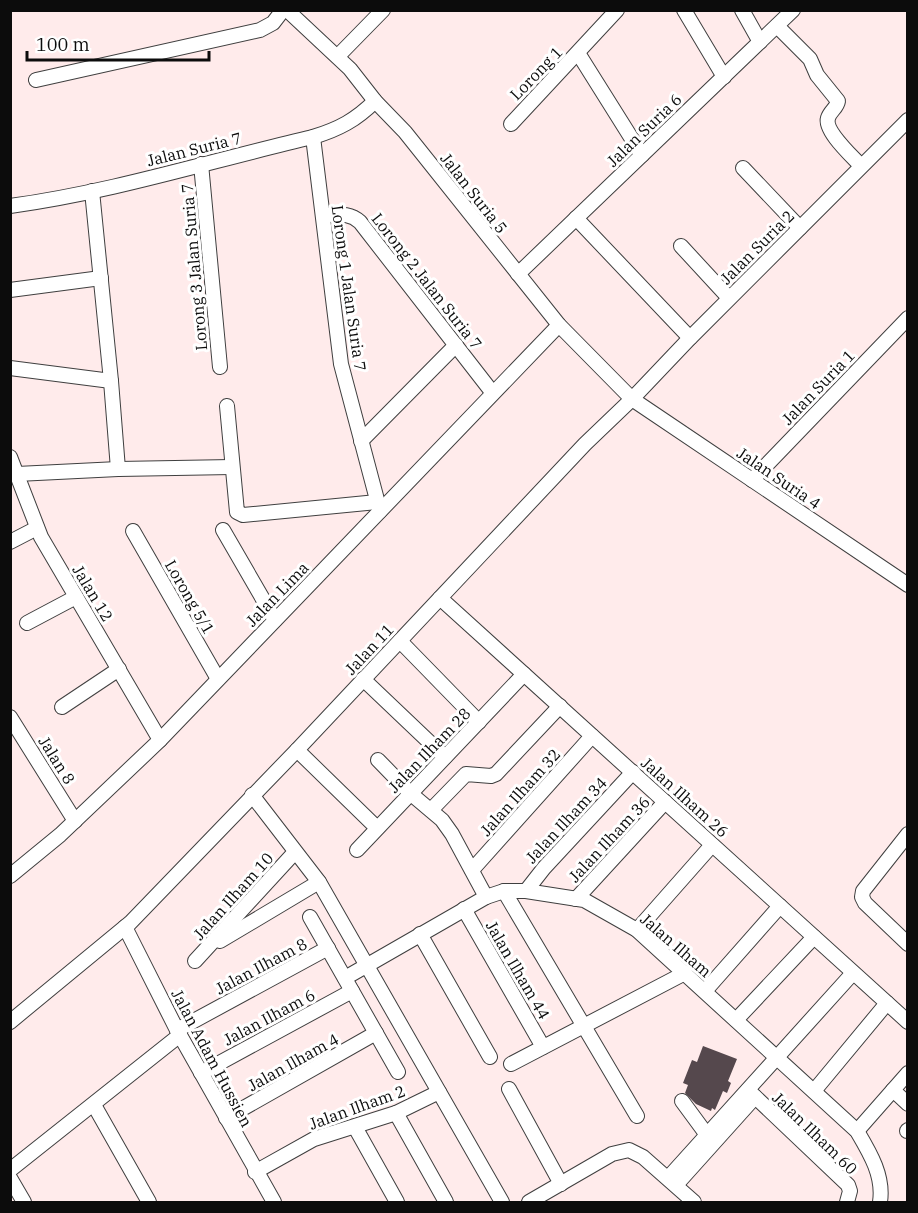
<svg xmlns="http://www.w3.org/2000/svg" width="918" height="1213" viewBox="0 0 918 1213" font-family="'IBM Plex Serif',serif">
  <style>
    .building { fill: #55484d }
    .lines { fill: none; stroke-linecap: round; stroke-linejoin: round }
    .minor-casing { stroke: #3f3f3f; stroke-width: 16 }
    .minor { stroke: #fff; stroke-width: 14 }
    .labels { text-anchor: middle; stroke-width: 6; stroke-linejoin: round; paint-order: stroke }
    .street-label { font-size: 16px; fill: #0c0c0c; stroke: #fff }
  </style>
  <rect width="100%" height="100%" fill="#ffebeb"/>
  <polygon class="building" points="703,1046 737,1059 728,1081 731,1083 727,1093 723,1091 715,1110 712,1108 711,1111 696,1104 685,1093 688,1085 683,1083 692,1060 697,1062"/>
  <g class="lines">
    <defs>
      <g id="minor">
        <polyline points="287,10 350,69 375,101 405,132 559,325 632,399 908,585"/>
        <polyline points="684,10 724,77"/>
        <polyline points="742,10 760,42"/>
        <path d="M777 26 810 59 817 75 838 101C837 108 830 111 828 118 824 131 852 156 861 166"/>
        <polyline points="578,53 642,155"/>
        <polyline points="338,56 383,10"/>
        <polyline points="36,80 260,30 273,23 283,10"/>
        <polyline points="511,124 617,10"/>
        <polyline points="313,137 341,364 380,511"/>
        <polyline points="201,164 220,367"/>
        <polyline points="743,168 800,228"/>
        <polyline points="92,191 111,381 118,469"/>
        <path d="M10 206C113 192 213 160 313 137 339 129 356 120 375 101"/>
        <path d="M323 215C337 215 349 212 360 222L492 392"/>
        <polyline points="576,218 690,338"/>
        <polyline points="681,246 729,298"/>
        <polyline points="518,274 793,10"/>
        <polyline points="10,290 101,278"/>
        <polyline points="10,368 111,381"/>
        <polyline points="227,406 237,512 243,515 377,502"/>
        <polyline points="361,441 456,345"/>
        <polyline points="10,457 41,537 160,740"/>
        <polyline points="17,474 118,469 232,467"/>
        <polyline points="752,480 908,318"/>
        <polyline points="223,530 275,620"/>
        <polyline points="133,531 218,679"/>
        <polyline points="10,542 37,528"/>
        <polyline points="440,598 908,1022"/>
        <polyline points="27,623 76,597"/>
        <polyline points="400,641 479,722"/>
        <polyline points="363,679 445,757"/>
        <polyline points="62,707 119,669"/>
        <polyline points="10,717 75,821"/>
        <polyline points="297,750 377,828"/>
        <polyline points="378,760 410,793 442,820 452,834 486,897"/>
        <polyline points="252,795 319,882 502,1202"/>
        <polyline points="431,810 466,774 491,776 496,774 560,706"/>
        <polyline points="908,834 863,891 862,897 865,903 908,944"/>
        <polyline points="357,850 524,674"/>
        <polyline points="472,870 592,736"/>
        <polyline points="10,876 60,835 160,740 559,325"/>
        <polyline points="504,891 637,1116"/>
        <polyline points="526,891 544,868 633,772"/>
        <polyline points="576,899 665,802"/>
        <polyline points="464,909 543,1047"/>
        <polyline points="310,917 398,1072"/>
        <polyline points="125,927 177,1030 274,1202"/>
        <polyline points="637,930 712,845"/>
        <polyline points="420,934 490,1057"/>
        <polyline points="220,941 319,882"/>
        <polyline points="195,961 295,852"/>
        <path d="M345 978 486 897 504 891H526L584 900 637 930 857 1131C870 1153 884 1176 880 1202"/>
        <polyline points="705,991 780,906"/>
        <polyline points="736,1020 814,937"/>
        <polyline points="10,1022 130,923 297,750 585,444 632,399 690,338 908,120"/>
        <polyline points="177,1030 328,948"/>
        <polyline points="511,1064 685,973"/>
        <polyline points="201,1073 352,991"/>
        <polyline points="509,1089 561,1184"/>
        <polyline points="748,1090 848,1185 850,1191 847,1202"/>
        <polyline points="893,1090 908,1104"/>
        <polyline points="814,1091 887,1003"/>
        <polyline points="682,1101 707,1135"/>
        <polyline points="94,1105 149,1202"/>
        <polyline points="396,1113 446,1202"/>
        <polyline points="226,1118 376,1033"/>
        <polyline points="355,1127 397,1202"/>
        <polyline points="857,1131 908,1073"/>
        <polyline points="907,1131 908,1130"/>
        <polyline points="10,1170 180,1035"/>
        <polyline points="255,1172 314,1139 396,1113 439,1092"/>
        <polyline points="10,1178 24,1202"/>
        <polyline points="668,1178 853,973"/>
        <polyline points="676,1185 755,1097"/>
        <polyline points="529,1202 612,1154 629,1150 643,1157 694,1202"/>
      </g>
    </defs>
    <use href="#minor" class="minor-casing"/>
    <use href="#minor" class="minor"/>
  </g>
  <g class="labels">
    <g class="street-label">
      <text transform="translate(536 73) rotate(-46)" y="6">Lorong 1</text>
      <text transform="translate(644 130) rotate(-44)" y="6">Jalan Suria 6</text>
      <text transform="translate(194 149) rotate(-14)" y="6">Jalan Suria 7</text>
      <text transform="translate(474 193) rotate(52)" y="6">Jalan Suria 5</text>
      <text transform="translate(757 247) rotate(-45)" y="6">Jalan Suria 2</text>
      <text transform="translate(194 267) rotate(-95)" y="6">Lorong 3 Jalan Suria 7</text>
      <text transform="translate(427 281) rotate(52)" y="6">Lorong 2 Jalan Suria 7</text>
      <text transform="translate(349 288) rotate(82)" y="6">Lorong 1 Jalan Suria 7</text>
      <text transform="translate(818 387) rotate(-46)" y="6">Jalan Suria 1</text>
      <text transform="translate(779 478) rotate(34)" y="6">Jalan Suria 4</text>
      <text transform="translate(93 593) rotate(59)" y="6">Jalan 12</text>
      <text transform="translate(277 594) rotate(-46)" y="6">Jalan Lima</text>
      <text transform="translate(190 597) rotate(60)" y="6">Lorong 5/1</text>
      <text transform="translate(369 649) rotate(-47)" y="6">Jalan 11</text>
      <text transform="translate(429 750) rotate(-46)" y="6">Jalan Ilham 28</text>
      <text transform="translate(57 760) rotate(58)" y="6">Jalan 8</text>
      <text transform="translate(520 792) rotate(-48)" y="6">Jalan Ilham 32</text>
      <text transform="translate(685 797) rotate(42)" y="6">Jalan Ilham 26</text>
      <text transform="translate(566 820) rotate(-47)" y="6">Jalan Ilham 34</text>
      <text transform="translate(609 839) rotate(-47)" y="6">Jalan Ilham 36</text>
      <text transform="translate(233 896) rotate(-48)" y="6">Jalan Ilham 10</text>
      <text transform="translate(676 945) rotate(41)" y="6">Jalan Ilham</text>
      <text transform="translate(261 966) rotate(-28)" y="6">Jalan Ilham 8</text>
      <text transform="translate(518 970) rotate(60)" y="6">Jalan Ilham 44</text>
      <text transform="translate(269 1017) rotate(-28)" y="6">Jalan Ilham 6</text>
      <text transform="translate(212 1058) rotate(62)" y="6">Jalan Adam Hussien</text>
      <text transform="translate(293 1062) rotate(-29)" y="6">Jalan Ilham 4</text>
      <text transform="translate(357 1107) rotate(-20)" y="6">Jalan Ilham 2</text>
      <text transform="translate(815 1133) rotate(44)" y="6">Jalan Ilham 60</text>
    </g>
  </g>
  <rect width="918" height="1213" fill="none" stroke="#0c0c0c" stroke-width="24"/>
  <path d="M27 51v9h182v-9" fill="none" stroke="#0c0c0c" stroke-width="3"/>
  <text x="36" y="51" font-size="18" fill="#0c0c0c" stroke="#ffffff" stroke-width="4.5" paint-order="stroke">100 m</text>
</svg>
